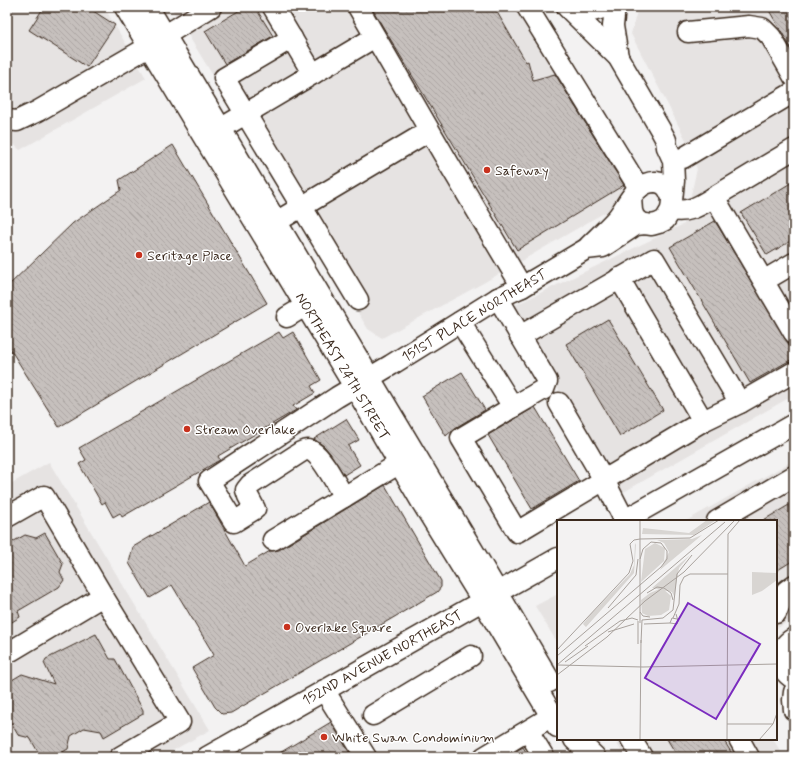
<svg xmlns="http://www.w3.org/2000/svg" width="801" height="764" viewBox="0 0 801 764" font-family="Mynerve,sans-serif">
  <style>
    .built { fill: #e6e3e2 }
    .building { fill: url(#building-back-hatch); stroke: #3b2a1e }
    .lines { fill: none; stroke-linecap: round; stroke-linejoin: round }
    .minor-casing { stroke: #3b2a1e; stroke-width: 23 }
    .major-casing { stroke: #3b2a1e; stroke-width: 25 }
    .minor { stroke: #fff; stroke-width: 20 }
    .major { stroke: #fff; stroke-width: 22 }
    .poi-dot { fill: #c8321e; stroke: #fff; stroke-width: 1.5 }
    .labels { text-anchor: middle; stroke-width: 3; stroke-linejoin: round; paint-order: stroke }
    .poi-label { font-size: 14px; fill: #3b2a1e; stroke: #fff; text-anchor: start }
    .street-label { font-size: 14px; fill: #3b2a1e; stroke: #fff }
    .inset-road { fill: none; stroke: #a9a29d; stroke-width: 1 }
    .view { fill: #7b2cbf; fill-opacity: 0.15; stroke: #7b2cbf; stroke-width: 2 }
    .inset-edge { fill: none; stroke: #3b2a1e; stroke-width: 2 }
  </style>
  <defs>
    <pattern id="building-back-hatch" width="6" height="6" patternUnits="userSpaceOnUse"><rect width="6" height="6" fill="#c6c0bd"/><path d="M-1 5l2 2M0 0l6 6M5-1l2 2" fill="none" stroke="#aba5a2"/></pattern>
  </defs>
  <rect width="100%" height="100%" fill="#f3f2f2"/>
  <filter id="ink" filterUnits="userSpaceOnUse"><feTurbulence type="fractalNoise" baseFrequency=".025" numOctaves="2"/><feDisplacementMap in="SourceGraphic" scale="8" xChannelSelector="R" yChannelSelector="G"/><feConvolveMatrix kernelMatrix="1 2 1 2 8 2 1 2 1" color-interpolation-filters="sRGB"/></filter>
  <g filter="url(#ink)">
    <g class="built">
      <polygon points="7,7 104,7 146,78 20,150 7,138"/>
      <polygon points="171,7 536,7 638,179 621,203 485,282 382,338 368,329"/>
      <polygon points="638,7 794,7 794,395 622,493 509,308 684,224 697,169 686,140 631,34"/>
      <polygon points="794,460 794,618 776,629 776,521 686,521"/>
      <polygon points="49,462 210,730 161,757 7,757 7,486"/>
      <polygon points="558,594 558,644 535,606"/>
      <polygon points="614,739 773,739 784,757 625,757"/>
    </g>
    <g class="building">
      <polygon points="44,7 87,7 115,25 87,67 29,30"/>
      <polygon points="245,7 255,7 273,36 225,64 205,31"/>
      <polygon points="371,7 494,7 526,62 528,61 533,80 555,74 624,185 517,250"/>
      <polygon points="767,7 794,7 794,53"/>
      <polygon points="173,145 267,303 59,427 7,344 7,287 73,223 121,190 119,180"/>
      <polygon points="794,181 794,239 767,255 741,213"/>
      <polygon points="715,221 794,353 794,358 750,383 670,247"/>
      <polygon points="608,319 663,410 620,436 566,344"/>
      <polygon points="279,332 283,338 293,332 321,380 311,386 315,393 293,406 296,410 218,456 220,460 218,461 122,517 120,513 113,517 105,502 102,504 79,464 86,460 79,448"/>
      <polygon points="462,372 485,410 455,428 446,436 422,396"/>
      <polygon points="535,407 579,481 532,509 488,435"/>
      <polygon points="346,419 359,440 348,446 360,465 344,475 330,453 324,446 314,439"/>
      <polygon points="385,485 441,581 441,587 437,592 231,713 222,714 215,707 192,668 214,655 172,585 150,598 129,563 133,547 209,502 245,566 270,551 279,550"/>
      <polygon points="794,502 794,560 776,571 776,521 762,521"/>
      <polygon points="45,533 63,564 60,572 64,580 59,587 18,611 20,617 7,625 7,545 25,535 36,538"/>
      <polygon points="96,634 110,659 115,659 143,710 143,714 104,737 101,731 84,728 71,736 68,749 54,757 41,757 30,738 18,735 7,716 7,683 22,674 54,684 44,663 46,659"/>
      <polygon points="331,722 352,757 273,757"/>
      <polygon points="667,739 723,739 734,757 678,757"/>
      <polygon points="523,747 529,757 506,757"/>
    </g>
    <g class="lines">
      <defs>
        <g id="minor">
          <polyline points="273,7 313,74"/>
          <polyline points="358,7 449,164 522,287"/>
          <polyline points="527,7 639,188"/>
          <polyline points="567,7 618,57 660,129 666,140 667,147 673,160 674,181 671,210 665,220 659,223 652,225 645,224 639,222 634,217 632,211 631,198"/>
          <path d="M570 7C581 14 593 12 605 7"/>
          <polyline points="615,7 613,26 618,57"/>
          <polyline points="688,32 749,26 762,28 771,37 794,77"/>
          <polyline points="164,36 211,7"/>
          <polyline points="292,38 224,78 358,300"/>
          <polyline points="7,120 17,121 38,111 150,46"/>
          <polyline points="220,129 375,37"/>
          <polyline points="673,160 683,158 794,92"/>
          <polyline points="714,197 794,149"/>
          <path d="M671 210C690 213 699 206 714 197L794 333"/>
          <polyline points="276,222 429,131"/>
          <path d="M589 246C598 237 608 228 617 218 628 205 635 181 656 182 666 183 669 190 672 198"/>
          <polyline points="619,278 703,421"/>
          <polyline points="765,280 794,263"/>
          <polyline points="498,298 547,381 544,389 513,407"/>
          <polyline points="287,317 307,305"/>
          <polyline points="460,322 513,407 461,438 517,532 703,421 740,403 794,372"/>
          <polyline points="520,336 654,259 740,403"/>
          <polyline points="559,403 604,480 625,521"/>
          <path d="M344 497C337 486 323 458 313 452 309 449 305 450 301 452L250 485 246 490 248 496 255 509 234 522 209 481 337 397 391 365 498 298 522 287 586 249 603 247 636 225 645 224"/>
          <polyline points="7,517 44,496 103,596 180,722 120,757"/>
          <polyline points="623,521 794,424"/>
          <polyline points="717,521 794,476"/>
          <polyline points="273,540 400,463"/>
          <polyline points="776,613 786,591 794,585"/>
          <path d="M794 638C776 648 776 669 794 679"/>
          <polyline points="11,651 103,596"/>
          <polyline points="324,690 366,757"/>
          <polyline points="794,692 793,700 794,710"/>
          <polyline points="373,715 471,656"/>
          <polyline points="528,731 544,757"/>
          <polyline points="631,739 642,757"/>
          <polyline points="739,739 749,757"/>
          <polyline points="207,757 558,558"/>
          <polyline points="484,757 552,716"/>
        </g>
        <g id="major">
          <polyline points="126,7 355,386 422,501 483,600 558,726"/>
          <polyline points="147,7 480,564 549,681"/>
          <polyline points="575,739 594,757"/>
        </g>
      </defs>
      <use href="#minor" class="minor-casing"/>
      <use href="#major" class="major-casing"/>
      <use href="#minor" class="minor"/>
      <use href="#major" class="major"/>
    </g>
  </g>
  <g class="poi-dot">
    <circle cx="487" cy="170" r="4"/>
    <circle cx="139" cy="255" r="4"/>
    <circle cx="187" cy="429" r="4"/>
    <circle cx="287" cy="627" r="4"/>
    <circle cx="324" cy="737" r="4"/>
  </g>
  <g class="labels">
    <g class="poi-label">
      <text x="495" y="175">Safeway</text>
      <text x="147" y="260">Seritage Place</text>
      <text x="195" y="434">Stream Overlake</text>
      <text x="295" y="632">Overlake Square</text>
      <text x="332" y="742">White Swan Condominium</text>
    </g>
    <g class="street-label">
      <text transform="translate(474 315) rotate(-31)" y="5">151ST PLACE NORTHEAST</text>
      <text transform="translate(343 366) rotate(59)" y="5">NORTHEAST 24TH STREET</text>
      <text transform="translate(382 657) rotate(-29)" y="5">152ND AVENUE NORTHEAST</text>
    </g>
  </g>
  <g transform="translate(557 520)">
    <rect width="220" height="220" fill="#f3f2f2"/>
    <path d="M145 15 103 50 112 32 107 23 100 20 135 19ZM98 23 108 28 107 41 84 62 88 29ZM133 35 122 48 117 76 115 72 95 68ZM105 68 114 76 112 90 104 95 91 96 85 93 84 80 93 73Z" fill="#d8d5d2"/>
    <path d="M150 0H159L137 15 85 14 86 8 132 13ZM78 23 79 25 77 53 29 107 26 104 33 95 73 54 77 45Z" fill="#d8d5d2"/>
    <path d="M195 52 220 53V60L205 71 195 75Z" fill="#d8d5d2"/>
    <path class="inset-road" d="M83 0V103M83 19 133 18 162 0M90 73 100 67 107 68 114 73 116 80M51 88 79 55 81 39M83 92 86 96 93 97M119 94 121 101 120 104 113 103 115 98 120 99M116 98 122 84 123 65 127 57 133 54H171M81 101V124M87 104 113 103M51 112 77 104M84 123 85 100 106 98 116 90 120 54 135 35M28 126 63 101 75 98 81 100M0 130 72 53 76 41 73 24 77 20 83 19M0 136 104 47 110 39V31L104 23 94 22 86 29 83 39M8 142 31 126M0 145 168 2M1 145 86 147 220 144M0 155 50 117 88 81 127 52 178 0M170 204H216M83 220 84 120M170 220 171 14 183 0M202 220 216 204 220 193"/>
    <path class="view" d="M131 83 203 124 159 199 88 158Z"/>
    <rect width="220" height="220" class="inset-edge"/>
  </g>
  <rect width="801" height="764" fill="none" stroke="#fff" stroke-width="24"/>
  <rect x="12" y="12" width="777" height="740" fill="none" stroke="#3b2a1e" stroke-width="1.5" filter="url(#ink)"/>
</svg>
